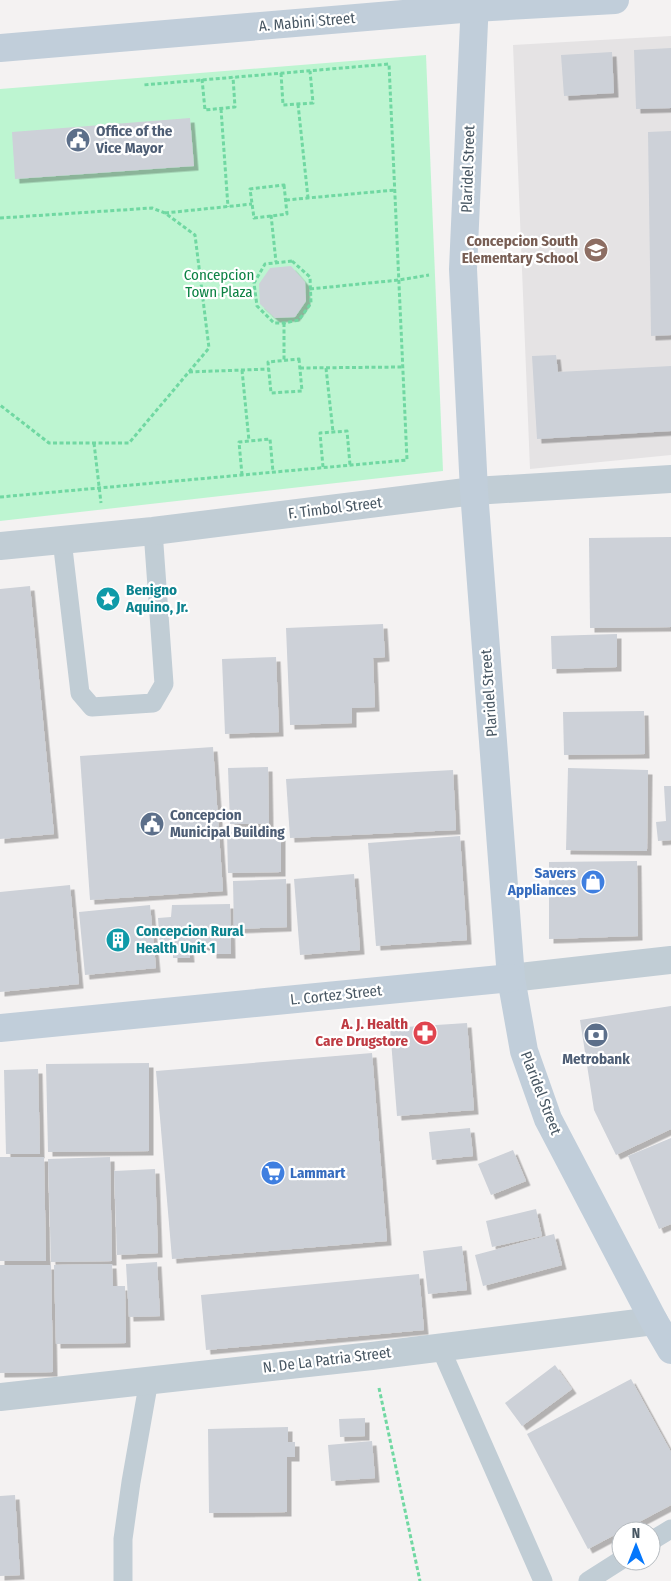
<svg xmlns="http://www.w3.org/2000/svg" width="671" height="1581" viewBox="0 0 671 1581" font-family="'Fira Sans Condensed',sans-serif">
  <style>
    .education { fill: #e5e3e4 }
    .green { fill: #bdf5d1 }
    .building { fill: #cdd1d8; filter: url(#shadow) }
    .lines { fill: none; stroke-linecap: round; stroke-linejoin: round }
    .path { stroke: #70d8a2; stroke-width: 3; stroke-dasharray: 4 2.5; stroke-linecap: butt }
    .lane { stroke: #c1cdd5; stroke-width: 19 }
    .street { stroke: #c1cdd5; stroke-width: 28 }
    .secondary { stroke: #c1ceda; stroke-width: 28 }
    .labels { text-anchor: middle; stroke-width: 4.5; stroke-linejoin: round; paint-order: stroke }
    .street-label { font-size: 15px; fill: #475662; stroke: #fff }
    .service-label { font-size: 15px; font-weight: bold; fill: #4e5e75; stroke: #fff; text-anchor: start }
    .education-label { font-size: 15px; font-weight: bold; fill: #785e54; stroke: #fff; text-anchor: end }
    .park-label { font-size: 15px; fill: #0c8244; stroke: #fff }
    .culture-label { font-size: 15px; font-weight: bold; fill: #0d838f; stroke: #fff; text-anchor: start }
    .shop-label { font-size: 15px; font-weight: bold; fill: #366cbe; stroke: #fff; text-anchor: end }
    .health-label { font-size: 15px; font-weight: bold; fill: #be3a42; stroke: #fff; text-anchor: end }
  </style>
  <defs>
    <filter id="shadow"><feDropShadow dx="4.5" dy="4.5" stdDeviation="0" flood-color="#0004"/></filter>
  </defs>
  <rect width="100%" height="100%" fill="#f4f2f2"/>
  <polygon class="education" points="671,36 671,455 530,469 513,45"/>
  <polygon class="green" points="426,55 443,471 0,521 0,89"/>
  <g class="building">
    <polygon points="671,48 671,108 636,109 634,50"/>
    <polygon points="612,52 614,93 564,96 561,55"/>
    <polygon points="190,118 194,166 15,179 12,132"/>
    <polygon points="671,131 671,335 651,336 648,132"/>
    <polygon points="291,266 305,282 306,301 295,317 275,318 260,304 259,284 270,268"/>
    <polygon points="556,355 558,372 671,366 671,431 537,439 532,356"/>
    <polygon points="671,537 671,627 590,628 589,538"/>
    <polygon points="30,586 54,834 0,839 0,589"/>
    <polygon points="383,624 385,657 373,658 375,707 352,708 352,723 290,725 286,628"/>
    <polygon points="617,634 617,667 552,669 551,636"/>
    <polygon points="276,657 279,732 225,734 222,659"/>
    <polygon points="644,711 645,754 564,755 563,712"/>
    <polygon points="213,747 223,891 90,900 80,756"/>
    <polygon points="268,767 269,824 230,824 228,768"/>
    <polygon points="568,768 648,770 647,851 566,850"/>
    <polygon points="453,770 456,830 290,838 286,779"/>
    <polygon points="664,786 671,786 671,840 658,841 656,822 666,821"/>
    <polygon points="281,831 281,872 228,873 227,832"/>
    <polygon points="460,836 467,940 376,946 368,843"/>
    <polygon points="637,861 638,936 549,939 549,862"/>
    <polygon points="354,874 360,950 300,955 294,879"/>
    <polygon points="286,879 287,927 234,929 233,881"/>
    <polygon points="70,885 79,984 0,992 0,892"/>
    <polygon points="230,904 231,954 212,954 212,946 189,946 190,958 173,958 173,947 160,946 158,918 171,917 172,905"/>
    <polygon points="150,905 156,968 85,975 79,912"/>
    <polygon points="671,1006 671,1129 616,1155 594,1110 580,1020"/>
    <polygon points="467,1023 474,1110 397,1116 390,1028"/>
    <polygon points="372,1053 387,1241 172,1259 156,1071"/>
    <polygon points="149,1063 149,1151 48,1152 46,1064"/>
    <polygon points="38,1069 40,1154 6,1154 4,1070"/>
    <polygon points="470,1128 473,1156 432,1160 429,1132"/>
    <polygon points="671,1138 671,1224 659,1229 628,1156"/>
    <polygon points="513,1150 526,1181 491,1195 478,1164"/>
    <polygon points="0,1157 44,1157 46,1261 0,1261"/>
    <polygon points="110,1157 112,1261 51,1262 48,1159"/>
    <polygon points="155,1169 158,1253 117,1255 114,1171"/>
    <polygon points="536,1209 542,1236 492,1247 486,1221"/>
    <polygon points="554,1234 562,1265 483,1286 475,1255"/>
    <polygon points="462,1246 467,1290 428,1294 423,1251"/>
    <polygon points="157,1262 160,1316 129,1317 126,1264"/>
    <polygon points="112,1264 113,1286 125,1286 126,1343 56,1344 54,1265"/>
    <polygon points="0,1265 51,1265 53,1372 0,1373"/>
    <polygon points="419,1274 424,1330 206,1350 201,1295"/>
    <polygon points="555,1365 572,1389 522,1426 505,1403"/>
    <polygon points="631,1379 671,1452 671,1505 588,1549 527,1434"/>
    <polygon points="365,1418 365,1436 340,1437 339,1419"/>
    <polygon points="288,1427 288,1442 295,1442 295,1457 287,1457 287,1512 209,1513 208,1429"/>
    <polygon points="372,1441 375,1478 331,1481 328,1445"/>
    <polygon points="15,1495 20,1575 0,1576 0,1496"/>
  </g>
  <g class="lines">
    <g class="path">
      <polyline points="281,73 283,105 313,103 310,71"/>
      <polyline points="202,79 205,110 235,107 233,77"/>
      <polyline points="298,104 308,198"/>
      <polyline points="221,109 228,207"/>
      <polygon points="284,185 287,214 254,218 250,189"/>
      <polyline points="286,200 395,190"/>
      <polyline points="165,213 252,204"/>
      <polyline points="271,215 276,262"/>
      <polyline points="0,218 152,208 165,213 195,235 209,348 129,443 49,443 0,405"/>
      <polygon points="292,261 310,277 311,303 299,320 284,323 274,323 257,306 254,283 265,264"/>
      <polyline points="310,289 399,280 429,275"/>
      <polyline points="203,296 255,292"/>
      <polyline points="284,323 284,360"/>
      <polygon points="299,359 302,391 271,393 268,362"/>
      <polyline points="300,368 403,367"/>
      <polyline points="326,368 333,432"/>
      <polyline points="242,370 249,441"/>
      <polyline points="189,372 269,369"/>
      <polyline points="94,443 101,503"/>
      <polyline points="323,467 320,433 347,431 350,465"/>
      <polyline points="242,475 239,442 270,439 273,472"/>
      <polyline points="0,497 407,460 389,64 143,85"/>
      <polyline points="379,1388 420,1581"/>
    </g>
    <g class="lane">
      <polyline points="62,540 80,693 92,707 153,703 164,684 153,531"/>
      <polyline points="440,1347 543,1581"/>
      <polyline points="651,1541 671,1529"/>
      <polyline points="123,1581 123,1539 131,1482 149,1380"/>
      <polyline points="588,1581 621,1560"/>
    </g>
    <g class="street">
      <polyline points="0,546 153,531 474,491 671,479"/>
      <polyline points="511,978 671,960"/>
      <polyline points="0,1397 372,1356 654,1321"/>
    </g>
    <g class="secondary">
      <polyline points="475,0 463,269 474,491 511,978 524,1051 548,1119 654,1321 671,1350"/>
      <polyline points="0,48 474,8 615,0"/>
      <polyline points="0,1028 511,978"/>
    </g>
  </g>
  <defs>
    <symbol id="civic-disc" viewBox="-11 -11 22 22"><circle r="9.5" fill="#5c6f8a" stroke="#fff"/><path d="M-.6-6.5H3V-4.5H.6V-3L4-1V1h2V6H-6V1h2V-1L-.6-3ZM-1.2 2.5V6h2.4V2.5Z" fill="#fff"/></symbol>
    <symbol id="school-disc" viewBox="-11 -11 22 22"><circle r="9.5" fill="#8d6e63" stroke="#fff"/><path d="M0-5L7-2L0 1L-7-2ZM-4 1L0 2.5L4 1V4Q0 6-4 4Z" fill="#fff"/></symbol>
    <symbol id="sight-disc" viewBox="-11 -11 22 22"><circle r="9.5" fill="#0f9aa8" stroke="#fff"/><path d="M0-6L1.8-2.2L6-1.7L2.9 1.2L3.7 5.4L0 3.3L-3.7 5.4L-2.9 1.2L-6-1.7L-1.8-2.2Z" fill="#fff"/></symbol>
    <symbol id="shop-disc" viewBox="-11 -11 22 22"><circle r="9.5" fill="#3f7fe0" stroke="#fff"/><path d="M-5-2.5h2.3a2.7 3.5 0 0 1 5.4 0H5L5.5 6h-11ZM-1.5-2.5h3a1.5 2.3 0 0 0-3 0Z" fill="#fff"/></symbol>
    <symbol id="building-disc" viewBox="-11 -11 22 22"><circle r="9.5" fill="#0f9aa8" stroke="#fff"/><path d="M-4-6H4V6H1V3H-1V6H-4ZM-2.5-4.3h1.7v1.8h-1.7ZM.8-4.3h1.7v1.8H.8ZM-2.5-1h1.7V.8h-1.7ZM.8-1h1.7V.8H.8Z" fill="#fff"/></symbol>
    <symbol id="pharmacy-disc" viewBox="-11 -11 22 22"><circle r="9.5" fill="#e0444e" stroke="#fff"/><path d="M-2-6h4v4h4v4h-4v4h-4v-4h-4v-4h4Z" fill="#fff"/></symbol>
    <symbol id="bank-disc" viewBox="-11 -11 22 22"><circle r="9.5" fill="#5c6f8a" stroke="#fff"/><path d="M-6-4H6V4H-6ZM0-2.3a2.3 2.3 0 1 0 0 4.6a2.3 2.3 0 1 0 0-4.6Z" fill="#fff"/></symbol>
    <symbol id="supermarket-disc" viewBox="-11 -11 22 22"><circle r="9.5" fill="#3f7fe0" stroke="#fff"/><path d="M-6-5.5h2.5l.6 2H6L4.5 2H-2.5L-4.4-4H-6ZM-1.5 3.2a1.3 1.3 0 1 0 .1 0ZM3 3.2a1.3 1.3 0 1 0 .1 0Z" fill="#fff"/></symbol>
  </defs>
  <g fill-rule="evenodd">
    <use href="#civic-disc" x="64" y="126" width="28" height="28"/>
    <use href="#school-disc" x="582" y="236" width="28" height="28"/>
    <use href="#sight-disc" x="94" y="585" width="28" height="28"/>
    <use href="#civic-disc" x="138" y="810" width="28" height="28"/>
    <use href="#shop-disc" x="579" y="868" width="28" height="28"/>
    <use href="#building-disc" x="104" y="926" width="28" height="28"/>
    <use href="#pharmacy-disc" x="411" y="1019" width="28" height="28"/>
    <use href="#bank-disc" x="582" y="1021" width="28" height="28"/>
    <use href="#supermarket-disc" x="259" y="1159" width="28" height="28"/>
  </g>
  <g class="labels">
    <g class="street-label">
      <text transform="translate(307 22) rotate(-5)" y="5">A. Mabini Street</text>
      <text transform="translate(468 169) rotate(-88)" y="5">Plaridel Street</text>
      <text transform="translate(335 508) rotate(-7)" y="5">F. Timbol Street</text>
      <text transform="translate(489 693) rotate(-94)" y="5">Plaridel Street</text>
      <text transform="translate(336 995) rotate(-6)" y="5">L. Cortez Street</text>
      <text transform="translate(541 1093) rotate(69)" y="5">Plaridel Street</text>
      <text transform="translate(327 1360) rotate(-7)" y="5">N. De La Patria Street</text>
    </g>
    <g class="service-label">
      <text x="96" y="136">Office of the<tspan x="96" dy="17">Vice Mayor</tspan></text>
      <text x="170" y="820">Concepcion<tspan x="170" dy="17">Municipal Building</tspan></text>
      <text x="596" y="1064" text-anchor="middle">Metrobank</text>
    </g>
    <g class="education-label">
      <text x="578" y="246">Concepcion South<tspan x="578" dy="17">Elementary School</tspan></text>
    </g>
    <g class="park-label">
      <text x="219" y="280">Concepcion<tspan x="219" dy="17">Town Plaza</tspan></text>
    </g>
    <g class="culture-label">
      <text x="126" y="595">Benigno<tspan x="126" dy="17">Aquino, Jr.</tspan></text>
      <text x="136" y="936">Concepcion Rural<tspan x="136" dy="17">Health Unit 1</tspan></text>
    </g>
    <g class="shop-label">
      <text x="576" y="878">Savers<tspan x="576" dy="17">Appliances</tspan></text>
      <text x="290" y="1178" text-anchor="start">Lammart</text>
    </g>
    <g class="health-label">
      <text x="408" y="1029">A. J. Health<tspan x="408" dy="17">Care Drugstore</tspan></text>
    </g>
  </g>
  <g transform="translate(636 1546)"><circle r="24" fill="#ffffff" stroke="#b5bbc0"/>
  <path d="M0-4L9 19L0 12L-9 19Z" fill="#0477fc"/>
  <text y="-8" font-size="14" font-weight="bold" text-anchor="middle" fill="#475662">N</text>
  </g>
</svg>
